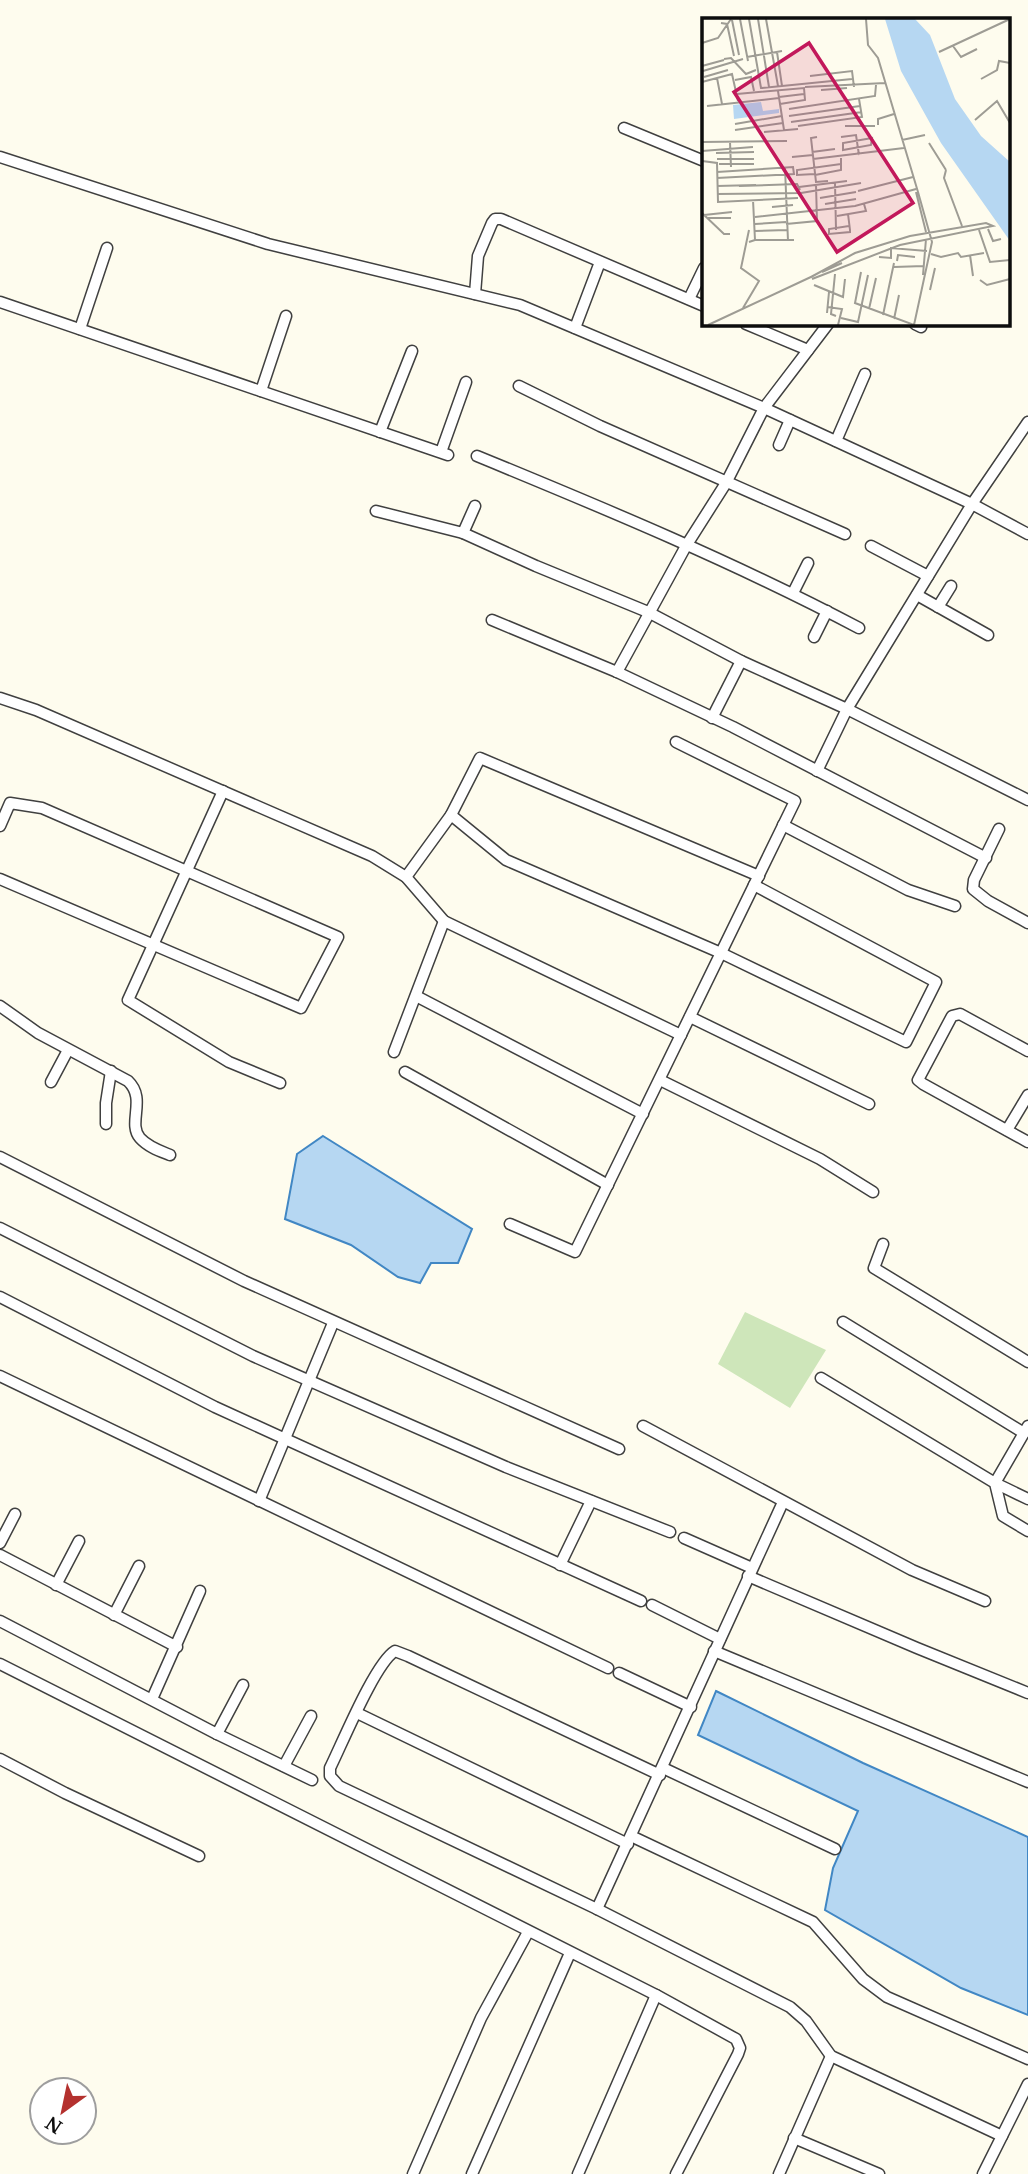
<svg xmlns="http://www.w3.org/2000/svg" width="1028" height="2174" viewBox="0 0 1028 2174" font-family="'Noto Serif',serif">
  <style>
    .green { fill: #cee6ba }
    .water { fill: #b6d7f2; stroke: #4187c4; stroke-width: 2 }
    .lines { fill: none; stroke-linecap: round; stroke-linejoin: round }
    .street-casing { stroke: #404040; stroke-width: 13 }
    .street { stroke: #fff; stroke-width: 10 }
    .inset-road { fill: none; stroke: #9e9c94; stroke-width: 2 }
    .view { fill: #c2185b; fill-opacity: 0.15; stroke: #c2185b; stroke-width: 3.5 }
    .inset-edge { fill: none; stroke: #0d0d0d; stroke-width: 3.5 }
  </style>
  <rect width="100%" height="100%" fill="#fefcee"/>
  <polygon class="green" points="745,1312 826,1350 790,1408 718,1364"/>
  <g class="water">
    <polygon points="323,1136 472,1229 458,1263 431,1263 420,1283 398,1277 351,1245 285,1219 297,1154"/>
    <polygon points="716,1691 863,1763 1028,1837 1028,2015 961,1988 825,1910 833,1868 858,1811 698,1735"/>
  </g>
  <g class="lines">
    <defs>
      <g id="street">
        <polyline points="624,128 704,161"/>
        <polyline points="0,157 268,244 520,305 764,408 972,504 1028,534"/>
        <polyline points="475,294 478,256 492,223 495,219 501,219 704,306"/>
        <polyline points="689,299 704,268"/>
        <polyline points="0,302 448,455"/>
        <polyline points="746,324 808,350"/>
        <polyline points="915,324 921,327"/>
        <polyline points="575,328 600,262"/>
        <polyline points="80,329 107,248"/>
        <polyline points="519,386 600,426 845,534"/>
        <polyline points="261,391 286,316"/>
        <polyline points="380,432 412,351"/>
        <polyline points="836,441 865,374"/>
        <polyline points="779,445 790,420"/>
        <polyline points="441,452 466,382"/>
        <path d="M477 456C606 509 736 563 859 628"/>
        <polyline points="376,511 463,533 536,566 648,612 741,661 847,709 1028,800"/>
        <polyline points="463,533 475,506"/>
        <polyline points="871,546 928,576"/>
        <polyline points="793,593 808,563"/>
        <polyline points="917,595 988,635"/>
        <polyline points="938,607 951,586"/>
        <polyline points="492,620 617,672 733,727 986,858"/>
        <polyline points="814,637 827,611"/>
        <polyline points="617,672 686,546 726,483 764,408 828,324"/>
        <polyline points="0,698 36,710 372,856 406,877 444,921 681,1035"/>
        <polyline points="712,718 741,661"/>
        <polyline points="817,771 847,709 972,504 1028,422"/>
        <polyline points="223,791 128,1000 229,1062 280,1083"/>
        <polyline points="451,815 506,860 721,953 906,1042 936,982 754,885"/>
        <polyline points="783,825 908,890 955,906"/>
        <polyline points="0,826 10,803 42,808 338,937 301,1008 0,879"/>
        <polyline points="999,829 974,880 973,889 988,901 1028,923"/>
        <polyline points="406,877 451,815 480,758 759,876"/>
        <polyline points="416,996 643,1114"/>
        <path d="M0 1006 38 1033 128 1081C147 1099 127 1123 140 1138 148 1147 160 1151 170 1155"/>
        <polyline points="690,1017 869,1104"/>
        <polyline points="1028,1051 960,1014 952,1016 918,1080 923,1084 1028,1142"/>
        <polyline points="394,1052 444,921"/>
        <polyline points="405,1072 608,1185"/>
        <polyline points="660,1080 820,1159 873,1192"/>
        <polyline points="51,1082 68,1050"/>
        <polyline points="106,1124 106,1103 111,1071"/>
        <polyline points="1007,1130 1028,1095"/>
        <polyline points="0,1157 244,1281 619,1449"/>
        <polyline points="510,1224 575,1252 795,801 676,742"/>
        <polyline points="0,1228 253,1356 506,1467 670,1532"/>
        <polyline points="883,1244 874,1268 1028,1362"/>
        <polyline points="0,1297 215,1407 641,1601"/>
        <polyline points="843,1322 1024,1433"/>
        <polyline points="0,1376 608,1668"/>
        <polyline points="821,1378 995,1483 1003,1516 1028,1531"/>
        <polyline points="643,1426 912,1570 985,1601"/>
        <polyline points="1028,1426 995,1483 1028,1499"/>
        <polyline points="259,1501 333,1323"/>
        <polyline points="684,1538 752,1568"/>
        <polyline points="0,1543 15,1514"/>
        <polyline points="0,1555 177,1647"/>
        <polyline points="560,1565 591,1501"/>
        <polyline points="748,1576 917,1648 1028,1693"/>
        <polyline points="56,1585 79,1541"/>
        <polyline points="652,1605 720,1639"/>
        <polyline points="114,1615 139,1566"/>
        <polyline points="0,1621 217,1734 312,1780"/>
        <polyline points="714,1651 1028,1782"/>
        <polyline points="0,1664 656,1995 736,2039 740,2048 738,2054 676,2174"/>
        <polyline points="619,1673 691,1707"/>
        <polyline points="152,1699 200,1591"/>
        <polyline points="357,1713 628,1844"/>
        <polyline points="217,1734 243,1685"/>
        <polyline points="0,1759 65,1793 199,1856"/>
        <polyline points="284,1766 311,1716"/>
        <polyline points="663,1768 835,1849"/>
        <path d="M660 1775 408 1656 395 1651C375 1663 342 1744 330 1768V1776L339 1786 597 1909 790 2007 806 2021 831 2056 1002 2136"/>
        <polyline points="631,1836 813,1922 863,1979 887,1997 1028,2059"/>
        <polyline points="597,1909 783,1502"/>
        <polyline points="794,2138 879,2174"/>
        <polyline points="413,2174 481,2018 528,1932"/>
        <polyline points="472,2174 570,1953"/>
        <polyline points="578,2174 656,1995"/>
        <polyline points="779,2174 831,2056"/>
        <polyline points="983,2174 1028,2084"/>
      </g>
    </defs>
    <use href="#street" class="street-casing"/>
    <use href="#street" class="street"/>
  </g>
  <g transform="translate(702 18)">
    <rect width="308" height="308" fill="#fefcee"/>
    <path d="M183 1H213L228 17 253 81 279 118 308 144V223L239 125 199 53ZM59 84 61 93 77 91V95L32 101 31 87Z" fill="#b6d7f2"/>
    <path class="inset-road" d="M38 1 46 43M47 1 59 70 150 61M56 1 67 69M64 1 76 68M164 1 166 27 176 40 216 174M30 2 37 37M19 5 25 6 32 38M0 25 16 20 29 1M251 28 259 39 275 31M75 34 80 68M237 34 308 1M45 39 80 33M22 41 29 40 44 56 54 52M0 48 22 42M1 53 41 41M108 58 150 53 152 69M2 59 26 52M15 60 20 86M279 61 295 52 297 43 308 45M33 62 49 59 52 73M0 64 30 56 36 83M103 69 183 65M119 72 145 70M76 73 82 112M35 76 102 70 103 82 78 86M77 79 102 76M5 88 77 80M87 91 173 78 174 67M87 98 158 88M273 102 295 83 308 105M89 104 160 94M33 106 80 98M176 107V101L192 96M96 108 160 99 157 81M143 108H173M33 112 81 105M62 114 96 111M115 119 109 120 114 164 126 163M139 119 154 117 157 137M170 120 169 127 141 132V125ZM200 122 223 117M0 124 85 123M227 125 244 152M0 133 51 129M110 134 133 131M14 135 52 134M90 139 111 137M15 141H52M111 141 202 130M0 143 15 145 16 184 96 180M17 146H52M29 149 28 124H32M83 150 86 223M244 152 242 160 260 208M113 156 95 157V152L139 146M113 157 139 152V140M15 160 92 156 91 149 15 154M133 165 134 212M15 168 54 167M37 168 95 166 98 172M97 169 145 163M156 173 211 159M214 174 224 214M15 176 99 175 159 165M118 180 154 174M123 186 154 181M70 189 91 187M0 195 22 216H28M146 196 148 212V214L127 216V211L147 208M2 197 30 194M135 198 164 193 162 186M53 199 153 188 214 171M6 200H29M53 206 84 204M84 206 115 203 114 167M286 211 291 223 299 221M277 212 288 244 308 242M53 213 85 212M53 222H92M47 224 53 222 51 182M229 236 239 239 256 235 259 239 282 235M268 237 271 258M177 239 189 240V230L225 233M195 243 196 237 213 239M192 249 222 248M120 254 140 245M159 254 153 285 212 307 230 224 216 174M133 256 129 296 134 298M221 257 224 221M109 259 153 235 208 218 284 205 291 208 198 227 110 261M278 262 285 267 308 261M112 267 141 279 143 261M228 272 233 250M125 289 140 291 136 307M41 290 57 263 39 250 47 212M167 291 174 260M125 295 127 274M181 297 192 245M139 300 156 304 166 257M192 301 197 277M6 307 111 258"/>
    <path class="view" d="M107 25 211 185 135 234 32 74Z"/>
    <rect width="308" height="308" class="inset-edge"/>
  </g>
  <g transform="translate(63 2111) rotate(213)"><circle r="33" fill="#ffffff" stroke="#9e9e9e" stroke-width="2"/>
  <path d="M0-5L12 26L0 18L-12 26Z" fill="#b4312e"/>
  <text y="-10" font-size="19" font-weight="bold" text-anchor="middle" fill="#0d0d0d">N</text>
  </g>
</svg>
